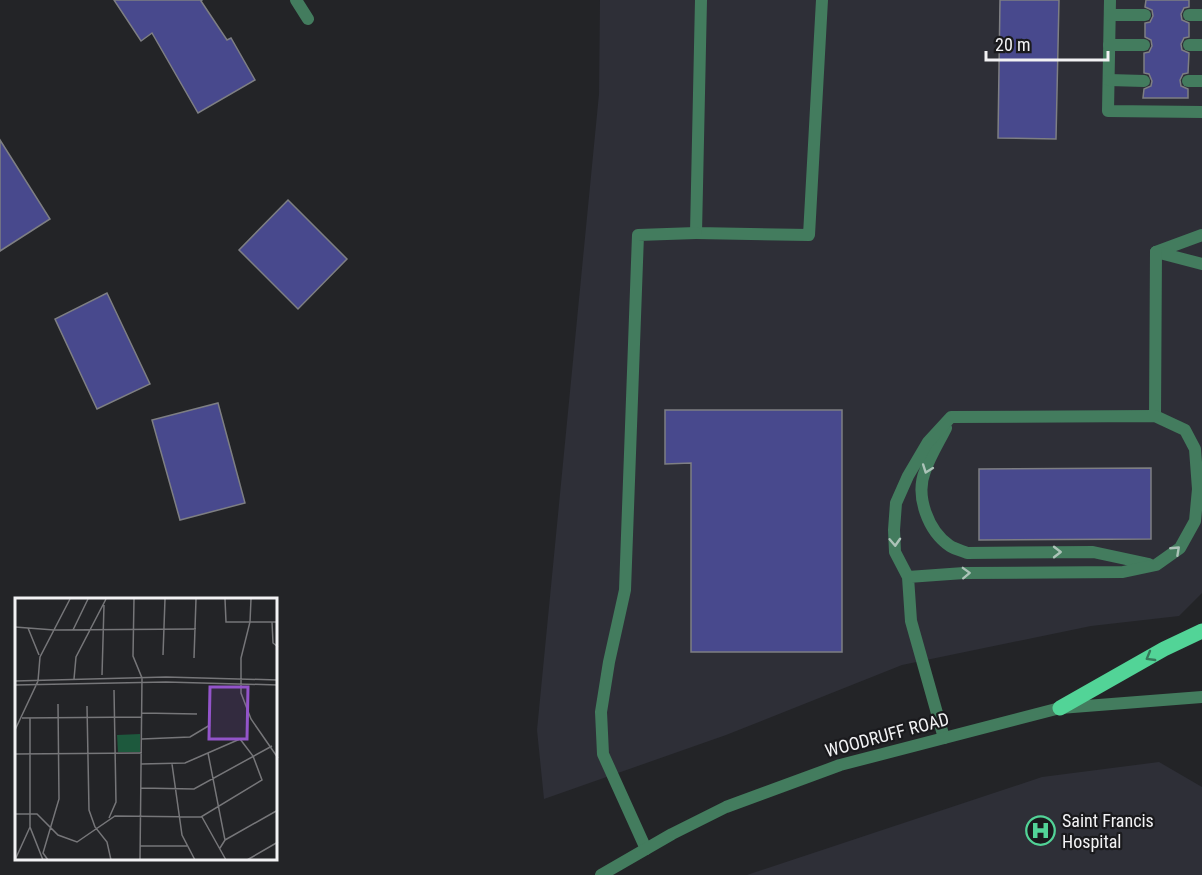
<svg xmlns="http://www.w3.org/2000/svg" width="1202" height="875" viewBox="0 0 1202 875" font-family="'Roboto Condensed',sans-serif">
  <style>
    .built { fill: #2e2f37 }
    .building { fill: #48498d; stroke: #7e7f83; stroke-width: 1.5 }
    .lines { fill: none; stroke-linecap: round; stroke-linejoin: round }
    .service { stroke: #437c5e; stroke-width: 12 }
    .minor { stroke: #437c5e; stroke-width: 12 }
    .tertiary { stroke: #437c5e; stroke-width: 12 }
    .primary { stroke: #52d497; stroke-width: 15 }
    .oneway { stroke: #acc3b8 }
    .oneway2 { stroke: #36775a }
    .labels { text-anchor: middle; stroke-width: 4.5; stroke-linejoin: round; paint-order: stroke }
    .street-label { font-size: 18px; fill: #f2f2f4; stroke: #1a1a1d }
    .poi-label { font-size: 18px; fill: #f2f2f4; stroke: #1a1a1d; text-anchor: start }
    .inset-road { fill: none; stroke: #767679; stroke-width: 1.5 }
    .view { fill: #9354ca; fill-opacity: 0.15; stroke: #9354ca; stroke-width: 3 }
    .inset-edge { fill: none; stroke: #f2f2f4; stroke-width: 3 }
  </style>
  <rect width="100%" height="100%" fill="#232427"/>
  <g class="built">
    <polygon points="600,0 1202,0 1202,593 1179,616 1091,626 902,665 726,735 544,799 537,730 599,94"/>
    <polygon points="1159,762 1202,787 1202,875 747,875 1042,777"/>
  </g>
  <g class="building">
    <polygon points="114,0 202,0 201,1 227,40 231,38 255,80 198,113 152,33 141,41"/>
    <polygon points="1000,0 1059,0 1056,139 998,138"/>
    <polygon points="1146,0 1189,0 1189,7 1184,8 1181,14 1182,20 1189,23 1189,37 1184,38 1181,44 1182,50 1189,53 1188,73 1183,74 1180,80 1181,86 1188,89 1188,98 1143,98 1144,89 1151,86 1152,81 1149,74 1144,73 1144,53 1149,52 1152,46 1151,40 1145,37 1145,23 1150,22 1153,16 1152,10 1145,7"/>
    <polygon points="0,140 50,219 0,251"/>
    <polygon points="288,200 347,259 298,309 239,250"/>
    <polygon points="107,293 150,384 97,409 55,319"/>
    <polygon points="218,403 245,503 180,520 152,420"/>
    <polygon points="665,410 842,410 842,652 691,652 691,463 665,464"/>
    <polygon points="1151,468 1151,539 979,540 979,469"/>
  </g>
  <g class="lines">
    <g class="service">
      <polyline points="701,0 696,233 809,235 822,0"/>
      <polyline points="1110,0 1108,111 1202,112"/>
      <polyline points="1110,15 1145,15"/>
      <polyline points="1189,15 1202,15"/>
      <polyline points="1109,45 1144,45"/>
      <polyline points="1189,45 1202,45"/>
      <polyline points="1109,80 1144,81"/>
      <polyline points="1188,81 1202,81"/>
      <polyline points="1156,252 1202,235"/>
      <polyline points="1156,252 1202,264"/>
      <polyline points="1155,416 1156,252"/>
      <path d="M946 428C939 442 930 456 925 471 915 496 928 531 950 546 955 549 962 551 967 553L1093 552 1149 564"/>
      <polyline points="908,577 964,573 1123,572 1156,565 1180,548 1195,521 1198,489 1195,449 1185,430 1155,416 951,417 928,442 908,476 896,503 894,530 895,552 908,577 911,621 944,738"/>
      <polyline points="646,849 603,754 601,712 609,662 625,590 638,235 696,233"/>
    </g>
    <polyline class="minor" points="296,0 308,19"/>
    <polyline class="tertiary" points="601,875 672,834 726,807 840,765 1060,708 1202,697"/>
    <polyline class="primary" points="1060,708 1164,649 1202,631"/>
  </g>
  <defs><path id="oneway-chevron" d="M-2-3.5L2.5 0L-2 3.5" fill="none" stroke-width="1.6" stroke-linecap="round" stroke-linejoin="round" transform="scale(1.5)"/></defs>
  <g class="oneway">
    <use href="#oneway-chevron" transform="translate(927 469) rotate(110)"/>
    <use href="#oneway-chevron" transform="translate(895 542) rotate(87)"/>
    <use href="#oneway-chevron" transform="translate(1176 550) rotate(-43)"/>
    <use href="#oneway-chevron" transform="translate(1057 552)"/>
    <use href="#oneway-chevron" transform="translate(966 573) rotate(-2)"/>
  </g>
  <use class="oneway2" href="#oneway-chevron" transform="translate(1150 657) rotate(150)"/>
  <defs>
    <symbol id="hospital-ring" viewBox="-11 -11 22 22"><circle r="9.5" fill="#1a1a1d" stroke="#52d397" stroke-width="1.5"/><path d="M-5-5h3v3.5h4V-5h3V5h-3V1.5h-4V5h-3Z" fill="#52d397"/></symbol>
  </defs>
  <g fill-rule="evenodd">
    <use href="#hospital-ring" x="1024" y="814" width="33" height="33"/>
  </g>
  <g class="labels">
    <g class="street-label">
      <text transform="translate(887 735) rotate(-15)" y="6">WOODRUFF ROAD</text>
    </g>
    <g class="poi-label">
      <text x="1062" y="827">Saint Francis<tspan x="1062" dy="21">Hospital</tspan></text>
    </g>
  </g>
  <g transform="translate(15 598)">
    <rect width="262" height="262" fill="#232427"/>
    <path d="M125 136V154H103L102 137Z" fill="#1d593d"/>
    <path class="inset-road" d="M119 1 118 58 127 80 125 262M210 1 211 24H263M236 1 235 24 226 60V95L236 121 263 160M257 24 258 45 263 49M0 29 39 32 181 31M13 30 24 57M58 32 73 1M148 57 150 1M179 60 181 1M87 77 89 7M59 81 61 59 91 1M0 83 151 79 263 82M0 87 151 84 263 87M72 108 74 212 80 229 92 244 96 262M127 115 182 116M7 120 127 119M15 120V229L28 262M0 132 23 83 25 59 55 1M127 141 175 139 195 127M193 155 210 242 205 250M0 156 127 155M157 166 167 237 180 262M126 190 179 191 257 148M0 216H22L43 237 62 244 100 218 186 219 247 182 238 158 225 141 170 165 126 166M187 219 211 262M94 220 101 204 99 92M210 242 263 212M125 248H172M0 262 15 229M33 262 28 255 44 201 43 106M232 262 263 244"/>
    <path class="view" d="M195 89H233L232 141H194Z"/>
    <rect width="262" height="262" class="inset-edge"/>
  </g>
  <path d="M986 51v9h122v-9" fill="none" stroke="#f2f2f4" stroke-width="3"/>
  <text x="995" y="51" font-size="18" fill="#f2f2f4" stroke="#1a1a1d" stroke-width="4.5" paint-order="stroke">20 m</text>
</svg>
